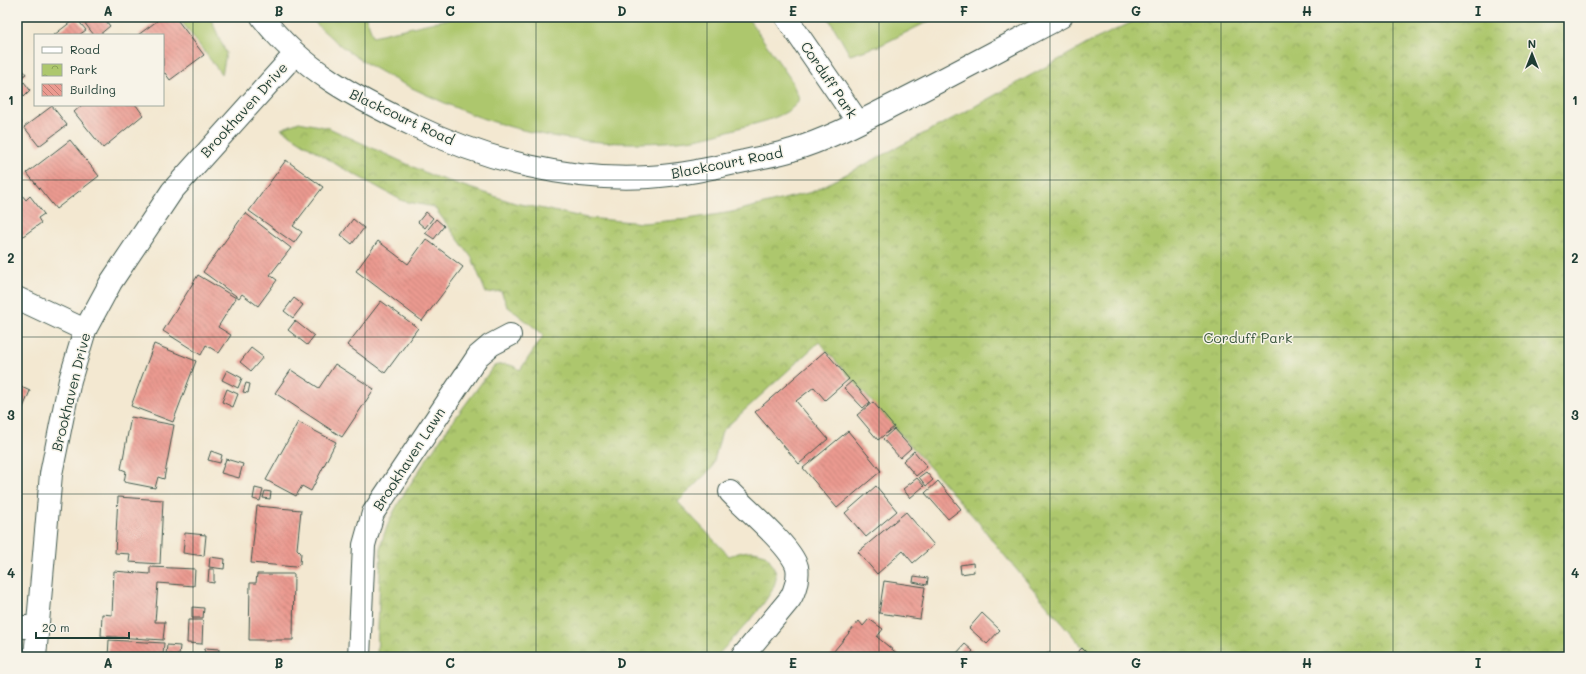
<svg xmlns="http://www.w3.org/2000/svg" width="1586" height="674" viewBox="0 0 1586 674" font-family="Mali,sans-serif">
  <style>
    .grass { fill: #adc76d; stroke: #668250 }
    .park { fill: url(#park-crowns); stroke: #668250 }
    .building { fill: url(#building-back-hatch) }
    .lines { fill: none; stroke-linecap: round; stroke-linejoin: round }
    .minor-casing { stroke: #3f574c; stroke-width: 24 }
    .tertiary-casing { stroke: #3f574c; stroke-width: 24 }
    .minor { stroke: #fff; stroke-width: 22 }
    .tertiary { stroke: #fff; stroke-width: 22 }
    .grid { fill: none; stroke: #1f3d34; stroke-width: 1; stroke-opacity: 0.55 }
    .labels { text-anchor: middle; stroke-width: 3; stroke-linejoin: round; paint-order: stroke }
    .street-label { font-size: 14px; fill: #1f3d34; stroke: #f7f3e8 }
    .park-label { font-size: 14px; fill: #3b593f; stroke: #f7f3e8 }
    .neatline { fill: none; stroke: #1f3d34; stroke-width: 1.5 }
    .grid-label { font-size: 13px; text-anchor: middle; font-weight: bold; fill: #1f3d34 }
  </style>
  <defs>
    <pattern id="park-crowns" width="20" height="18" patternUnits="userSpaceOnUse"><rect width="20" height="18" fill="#adc76d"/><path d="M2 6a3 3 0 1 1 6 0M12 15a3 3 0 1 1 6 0" fill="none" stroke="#8ca35a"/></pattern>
    <pattern id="building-back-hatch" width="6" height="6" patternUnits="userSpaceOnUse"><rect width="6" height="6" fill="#eb9a90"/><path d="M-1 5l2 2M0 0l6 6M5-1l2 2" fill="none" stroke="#be7f76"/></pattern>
  </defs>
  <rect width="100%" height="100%" fill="#f7f3e8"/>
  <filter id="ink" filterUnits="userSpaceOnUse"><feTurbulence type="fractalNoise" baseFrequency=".025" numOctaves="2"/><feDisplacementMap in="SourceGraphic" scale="8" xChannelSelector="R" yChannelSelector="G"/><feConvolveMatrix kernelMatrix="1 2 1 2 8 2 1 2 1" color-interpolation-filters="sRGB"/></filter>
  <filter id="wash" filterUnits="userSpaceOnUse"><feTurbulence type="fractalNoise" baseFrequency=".012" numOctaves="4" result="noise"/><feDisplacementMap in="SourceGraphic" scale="16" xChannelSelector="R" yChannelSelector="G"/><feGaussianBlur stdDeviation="0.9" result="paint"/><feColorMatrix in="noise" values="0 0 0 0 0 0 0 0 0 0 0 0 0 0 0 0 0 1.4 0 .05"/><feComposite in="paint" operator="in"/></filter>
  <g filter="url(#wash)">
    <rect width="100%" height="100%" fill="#f3e8d1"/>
    <g class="grass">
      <polygon points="178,17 210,17 226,53 222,75"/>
      <path d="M310 17H366L373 36 457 17H747L790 78 799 98C795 115 758 123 742 127 724 132 705 138 687 140 626 147 559 142 501 124 475 117 449 105 425 94 383 75 341 52 310 17Z"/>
      <polygon points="828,17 937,17 879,46 850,55"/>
    </g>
    <path class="park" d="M1143 17H1569V657H1091L999 549 979 523 819 342 722 431 712 468 678 502 729 556C741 552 759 546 769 559 772 564 777 572 776 579 773 600 731 640 716 657H377L381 545C388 517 403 495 419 471 442 435 468 401 494 366 505 363 511 364 520 370L544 335 507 306 501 291 486 293 472 258 434 207 403 201 339 166 281 129 299 122 329 128 433 176 515 203 587 218 643 223 688 219 732 212 812 192 961 114 1096 39Z"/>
    <g id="blocks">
      <g class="building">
        <polygon points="80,17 103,17 110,26 99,35 94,35"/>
        <polygon points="132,17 140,17 135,21"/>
        <polygon points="154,17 175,17 204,55 170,80 165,73 163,74 163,35 138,35 157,21"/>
        <polygon points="76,18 86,30 79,35 54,35"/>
        <polygon points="17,62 26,74 17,80"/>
        <polygon points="24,82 30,90 24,96 18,87"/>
        <polygon points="82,105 136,105 143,115 103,148 74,112"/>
        <polygon points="52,106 67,125 39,146 24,127"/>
        <polygon points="17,117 22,123 17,127"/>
        <polygon points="70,140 99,176 56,209 27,173"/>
        <polygon points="286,160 323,187 293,226 302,232 294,243 249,211"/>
        <polygon points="17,189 26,200 30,196 44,214 38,218 41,223 19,239 17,236"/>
        <polygon points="426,212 433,218 425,228 418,222"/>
        <polygon points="245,213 291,248 270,275 277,280 258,306 242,294 239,298 203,272"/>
        <polygon points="353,219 364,228 352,244 341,235"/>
        <polygon points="436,219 444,226 434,239 425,233"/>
        <polygon points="426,239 463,267 422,321 356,271 378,241 408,264"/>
        <polygon points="198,275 236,298 218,327 231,335 219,353 206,345 201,355 163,331"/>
        <polygon points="294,298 303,305 293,318 284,311"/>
        <polygon points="381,301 418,328 385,373 347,345"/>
        <polygon points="295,321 314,336 307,345 288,330"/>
        <polygon points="154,344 196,361 173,422 131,406"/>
        <polygon points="251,348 263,357 251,371 240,362"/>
        <polygon points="825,351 849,379 825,400 814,387 796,401 828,439 799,464 755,412"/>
        <polygon points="335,364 374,389 342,437 275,393 291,370 319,388"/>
        <polygon points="227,370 242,378 238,388 222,380"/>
        <polygon points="852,381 870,402 863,408 844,388"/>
        <polygon points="246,383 250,384 248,393 243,392"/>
        <polygon points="17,385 30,391 17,422"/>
        <polygon points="227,389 238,394 233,407 222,402"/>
        <polygon points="873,402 894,427 878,440 857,415"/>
        <polygon points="131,417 174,425 164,479 158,477 155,488 124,482 126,471 121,469"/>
        <polygon points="298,422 336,442 311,491 302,486 296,496 266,480"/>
        <polygon points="894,429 911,448 900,458 883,439"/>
        <polygon points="848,431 881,471 837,508 803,468"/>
        <polygon points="211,451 222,455 220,463 208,460"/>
        <polygon points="914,451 927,467 916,476 903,461"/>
        <polygon points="226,459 243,464 239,478 221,473"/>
        <polygon points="926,472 933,480 926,486 919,477"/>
        <polygon points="917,478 924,486 910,498 903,489"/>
        <polygon points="938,481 961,509 948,519 925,493"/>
        <polygon points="876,486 897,511 866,537 845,513"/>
        <polygon points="255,488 263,490 260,501 253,499"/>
        <polygon points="265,491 271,492 270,499 263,498"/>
        <polygon points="118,497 163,500 160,564 129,562 130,554 115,553"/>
        <polygon points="257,506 301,510 297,549 301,553 300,564 295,567 251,563"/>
        <polygon points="906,512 934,545 913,563 903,551 877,574 858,552"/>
        <polygon points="185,533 206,535 204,556 183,553"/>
        <polygon points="210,557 225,559 224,569 209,567"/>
        <polygon points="973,563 974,572 961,574 960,565"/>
        <polygon points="150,567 195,569 194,586 158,583 155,622 165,622 163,640 101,636 102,614 112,615 114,571 150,574"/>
        <polygon points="209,569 214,569 214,583 208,582"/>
        <polygon points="257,574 294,574 293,640 249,640 250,583 256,583"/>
        <polygon points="914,576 928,578 927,585 913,582"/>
        <polygon points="884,581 925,587 920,619 879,613"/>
        <polygon points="192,607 204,608 203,618 192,618"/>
        <polygon points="982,613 1000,630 987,644 969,628"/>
        <polygon points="869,619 883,629 877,637 899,655 898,657 829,657 859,621 863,626"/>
        <polygon points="188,620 203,620 202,644 187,643"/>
        <polygon points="109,640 164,643 163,655 151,654 151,657 108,657"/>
        <polygon points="965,644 973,651 968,657 959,657 956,654"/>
        <polygon points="167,645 180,646 179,655 166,654"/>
        <polygon points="205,648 219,649 218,657 204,657"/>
        <polygon points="1082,648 1091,657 1072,657"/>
        <polygon points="1049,652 1053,657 1043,657"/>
        <polygon points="250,654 289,656 289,657 250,657"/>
      </g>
    </g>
  </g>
  <g filter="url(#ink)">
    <use href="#blocks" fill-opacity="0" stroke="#3f574c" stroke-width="1"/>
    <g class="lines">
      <defs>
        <g id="minor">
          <polyline points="786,17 858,122"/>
          <polyline points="17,298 85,330"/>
          <path d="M730 492C746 509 791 546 797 567 799 577 795 591 790 599L742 657"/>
          <polyline points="17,627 37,627"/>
          <polyline points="35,657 51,474 70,380 85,330 111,282 172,191 295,54"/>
          <polyline points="359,657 364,545 373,513 478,356 491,345 510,335"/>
        </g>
        <path id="tertiary" d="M262 17C302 70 356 98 415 126 486 160 570 182 649 177 682 175 713 168 745 161 761 157 777 155 792 150 826 140 858 123 889 107 947 78 1004 47 1061 17"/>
      </defs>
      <use href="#minor" class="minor-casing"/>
      <use href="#tertiary" class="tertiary-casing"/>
      <use href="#minor" class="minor"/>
      <use href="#tertiary" class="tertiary"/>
    </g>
  </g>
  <path class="grid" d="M193 17V657M365 17V657M536 17V657M707 17V657M879 17V657M1050 17V657M1221 17V657M1393 17V657M17 180H1569M17 337H1569M17 494H1569"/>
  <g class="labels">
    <g class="street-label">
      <text transform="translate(829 80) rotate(56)" y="5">Corduff Park</text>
      <text transform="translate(244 110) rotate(-48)" y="5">Brookhaven Drive</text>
      <text transform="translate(402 117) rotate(25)" y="5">Blackcourt Road</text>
      <text transform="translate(727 163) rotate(-11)" y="5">Blackcourt Road</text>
      <text transform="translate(71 392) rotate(-76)" y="5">Brookhaven Drive</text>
      <text transform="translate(409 459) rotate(-57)" y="5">Brookhaven Lawn</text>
    </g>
    <g class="park-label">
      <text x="1248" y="343">Corduff Park</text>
    </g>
  </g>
  <rect width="1586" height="674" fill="none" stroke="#f7f3e8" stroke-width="44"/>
  <rect x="34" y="34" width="130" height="72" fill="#f7f3e8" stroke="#a1aaa0"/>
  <rect x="42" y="47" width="20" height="6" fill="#ffffff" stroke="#a1aaa0"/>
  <text x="70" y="54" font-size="12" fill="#1f3d34">Road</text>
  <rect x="42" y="64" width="20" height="12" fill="url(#park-crowns)" stroke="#a1aaa0"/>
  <text x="70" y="74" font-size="12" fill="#1f3d34">Park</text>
  <rect x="42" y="84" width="20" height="12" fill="url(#building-back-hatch)" stroke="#a1aaa0"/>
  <text x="70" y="94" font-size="12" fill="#1f3d34">Building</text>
  <g transform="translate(1532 54)" stroke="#f7f3e8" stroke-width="3" paint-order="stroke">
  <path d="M0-3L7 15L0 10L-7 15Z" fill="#1f3d34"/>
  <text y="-6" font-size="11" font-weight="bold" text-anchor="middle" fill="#1f3d34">N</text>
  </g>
  <path d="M36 632v6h93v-6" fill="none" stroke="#1f3d34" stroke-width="2"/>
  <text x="42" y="632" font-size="12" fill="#1f3d34" stroke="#f7f3e8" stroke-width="3" paint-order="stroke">20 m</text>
  <rect x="22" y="22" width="1542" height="630" class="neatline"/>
  <g class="grid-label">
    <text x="108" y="16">A</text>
    <text x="279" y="16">B</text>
    <text x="450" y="16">C</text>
    <text x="622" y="16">D</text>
    <text x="793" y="16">E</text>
    <text x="964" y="16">F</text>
    <text x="1136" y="16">G</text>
    <text x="1307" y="16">H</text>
    <text x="1478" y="16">I</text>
    <text x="11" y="105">1</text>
    <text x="1575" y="105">1</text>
    <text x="11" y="263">2</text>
    <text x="1575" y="263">2</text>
    <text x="11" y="420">3</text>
    <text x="1575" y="420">3</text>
    <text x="11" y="578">4</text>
    <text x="1575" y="578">4</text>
    <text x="108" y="668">A</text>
    <text x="279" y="668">B</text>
    <text x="450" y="668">C</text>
    <text x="622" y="668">D</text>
    <text x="793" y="668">E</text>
    <text x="964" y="668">F</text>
    <text x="1136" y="668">G</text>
    <text x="1307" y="668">H</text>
    <text x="1478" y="668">I</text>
  </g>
</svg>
